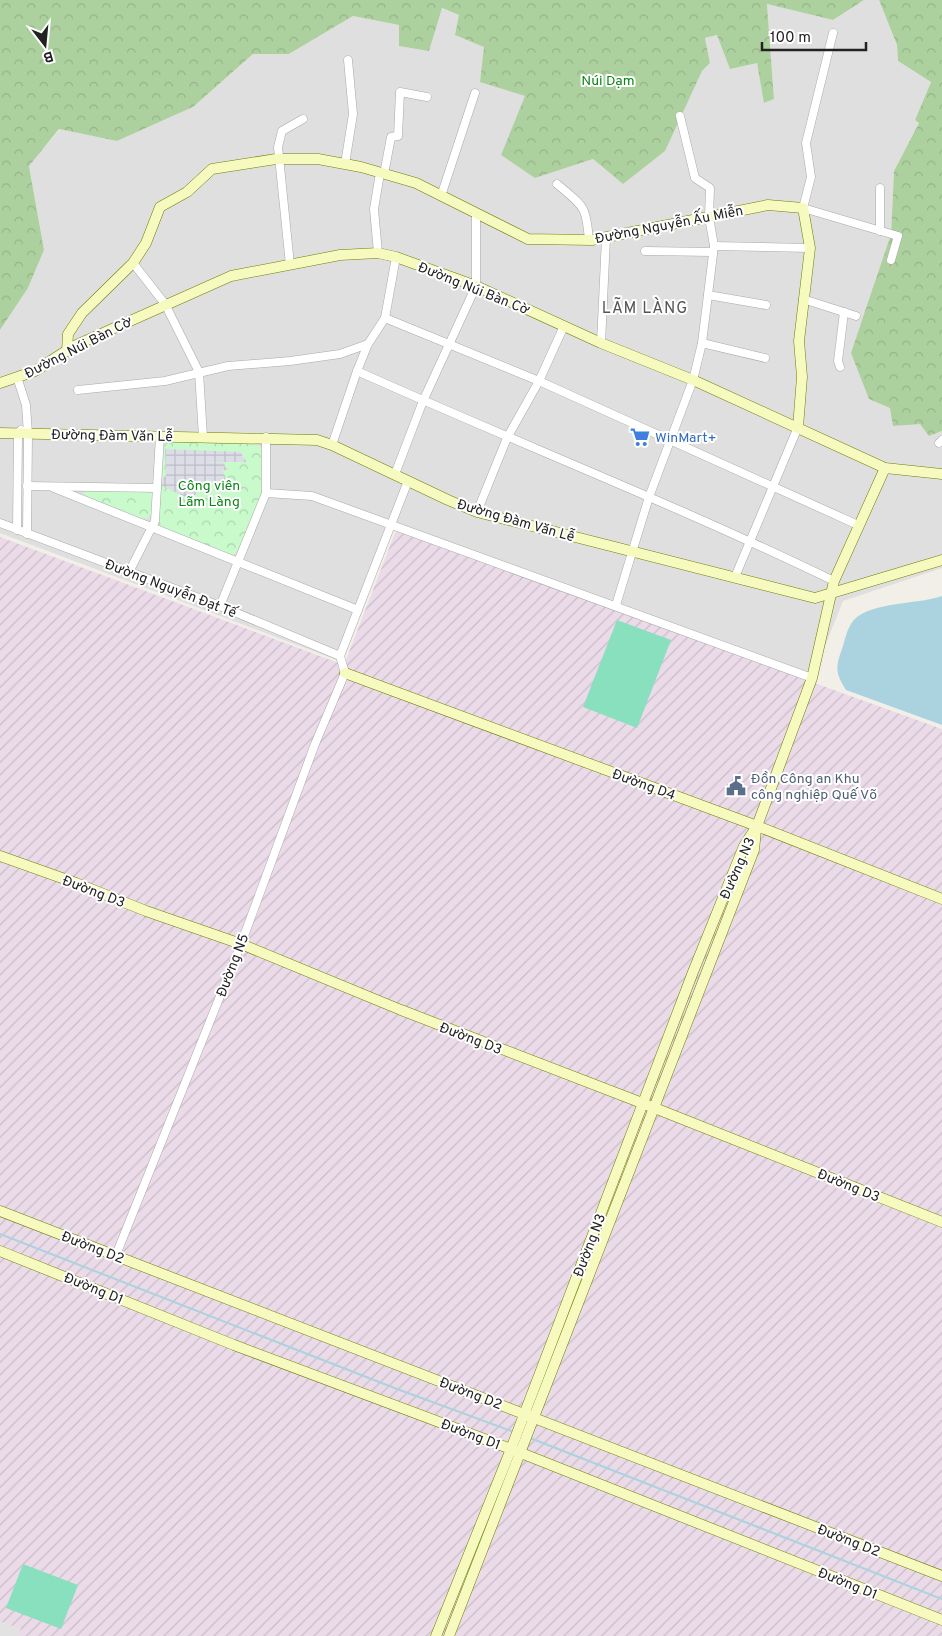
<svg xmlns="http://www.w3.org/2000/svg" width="942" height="1636" viewBox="0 0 942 1636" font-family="Overpass,sans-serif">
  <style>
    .residential { fill: #e0dfdf }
    .industrial { fill: url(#industrial-furrows) }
    .forest { fill: url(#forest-crowns) }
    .park { fill: url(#park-crowns) }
    .pitch { fill: #88e0be }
    .parking { fill: #e2e2e2 }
    .plaza { fill: url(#plaza-grid) }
    .water { fill: #aad3df }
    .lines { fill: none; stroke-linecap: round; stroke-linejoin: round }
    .stream { stroke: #aad3df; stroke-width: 2 }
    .street-casing { stroke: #a9a9a9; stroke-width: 9 }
    .secondary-casing { stroke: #707d05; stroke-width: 11 }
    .street { stroke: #fff; stroke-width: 8 }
    .secondary { stroke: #f7fabf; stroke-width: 10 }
    .labels { text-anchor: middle; stroke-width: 4; stroke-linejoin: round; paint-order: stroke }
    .park-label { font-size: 14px; fill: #0c8416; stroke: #fff }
    .street-label { font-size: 14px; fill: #222; stroke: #fff }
    .shop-label { font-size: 14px; fill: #366cbe; stroke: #fff; text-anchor: start }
    .service-label { font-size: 14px; fill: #4e5e75; stroke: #fff; text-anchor: start }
    .quarter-label { font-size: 16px; letter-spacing: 1px; fill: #555; stroke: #fff }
  </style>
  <defs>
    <pattern id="industrial-furrows" width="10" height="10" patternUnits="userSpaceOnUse" patternTransform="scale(1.25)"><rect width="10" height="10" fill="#ebdbe8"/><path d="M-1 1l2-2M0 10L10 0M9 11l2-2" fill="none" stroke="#c9bcc7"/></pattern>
    <pattern id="forest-crowns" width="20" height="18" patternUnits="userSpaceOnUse" patternTransform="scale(1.25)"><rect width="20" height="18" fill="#add19e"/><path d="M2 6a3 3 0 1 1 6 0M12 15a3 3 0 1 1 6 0" fill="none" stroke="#95b388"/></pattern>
    <pattern id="park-crowns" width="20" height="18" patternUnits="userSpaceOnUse" patternTransform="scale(1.25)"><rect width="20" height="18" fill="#c8facc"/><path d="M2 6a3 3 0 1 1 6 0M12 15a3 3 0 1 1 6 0" fill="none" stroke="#acd6af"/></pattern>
    <pattern id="plaza-grid" width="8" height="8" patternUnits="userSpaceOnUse" patternTransform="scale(1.25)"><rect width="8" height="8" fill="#dddde8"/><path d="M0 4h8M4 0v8" fill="none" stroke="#bdbdc7"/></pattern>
  </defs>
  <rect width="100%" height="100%" fill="#f2efe9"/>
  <polygon class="residential" points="864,0 879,0 897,45 898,61 931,82 915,120 919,123 894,171 891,234 873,288 890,408 920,424 929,436 942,431 942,568 843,601 814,674 396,523 342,662 0,533 0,330 28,288 44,250 29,165 60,129 117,141 193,107 253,54 289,54 353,16 399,25 429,51 441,8 459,15 525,95 535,178 593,159 623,184 702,71 710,63 705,38 717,35 757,63 765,103 774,98 767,4 833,20"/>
  <polygon class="industrial" points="398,525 795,676 942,729 942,1636 0,1636 0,537 344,665"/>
  <g class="forest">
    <polygon points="0,0 864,0 833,20 767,4 774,99 764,103 757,63 730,69 717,35 705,38 710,63 702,71 665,151 623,184 593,159 535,178 501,155 525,96 480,82 484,47 455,35 459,15 442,8 429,51 399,46 399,25 353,16 289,54 253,54 193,107 117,141 59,129 29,166 44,250 28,288 0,330"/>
    <polygon points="879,0 942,0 942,431 929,436 920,424 893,426 890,408 869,399 851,353 891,234 894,171 919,123 915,120 931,82 898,61 897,45"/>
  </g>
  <g class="park">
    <polygon points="168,441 255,444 262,448 262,492 242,543 235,554 228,554 159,526 161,449"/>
    <polygon points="87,490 150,492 153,495 153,513 147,518 138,518 85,498 83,494"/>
  </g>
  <g class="pitch">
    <polygon points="617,620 671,640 637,728 583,707"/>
    <polygon points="23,1564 78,1585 61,1629 6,1608"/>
  </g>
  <polygon class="parking" points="0,1621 21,1629 18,1636 0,1636"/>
  <polygon class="plaza" points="165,449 242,452 242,456 247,462 206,462 224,463 225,467 229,469 222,471 225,476 225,483 216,487 208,479 197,488 198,490 195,495 188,498 162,486 162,478 166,476"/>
  <path class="water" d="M942 596V725L846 690C834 671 836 666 843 646 845 639 847 630 851 624 864 601 918 605 942 596Z"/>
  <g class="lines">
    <g class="stream">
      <polyline points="0,1234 397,1389 514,1432"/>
      <polyline points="530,1438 942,1599"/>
    </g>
    <defs>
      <g id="street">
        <polyline points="833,33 806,143 811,177 803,208 898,236 891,260"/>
        <polyline points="345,164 353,114 348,60"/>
        <polyline points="384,174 391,137 398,136 400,92 427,97"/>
        <path d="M557 184C584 207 586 205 589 240"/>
        <polyline points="880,188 880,231"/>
        <polyline points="441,196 475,93"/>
        <polyline points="714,246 810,248"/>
        <polyline points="645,251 713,252"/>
        <polyline points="378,253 374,209 380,173"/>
        <polyline points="133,263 165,304 199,372 203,437"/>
        <polyline points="290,265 278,147 282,131 303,119"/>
        <polyline points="708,295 766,305"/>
        <polyline points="803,299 856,316"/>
        <polyline points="385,318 539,381 858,525"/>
        <polyline points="601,343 606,238"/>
        <polyline points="702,343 765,358"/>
        <polyline points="840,367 838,361 844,312"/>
        <path d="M357 371C515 442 677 505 834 581"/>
        <polyline points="17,377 26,405 28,434 27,534"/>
        <polyline points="78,390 165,381 228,366 290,361 340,354 368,344"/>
        <polyline points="939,443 942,440"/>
        <polyline points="332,445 357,371 368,344 385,318 396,257"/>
        <polyline points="395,474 423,401 476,286 476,214"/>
        <polyline points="27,486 157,488"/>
        <polyline points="54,488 358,610"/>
        <polyline points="266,493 312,496 812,678"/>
        <polyline points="477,512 507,438 539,381 564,326"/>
        <polyline points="0,523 220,606 340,656"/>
        <polyline points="17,530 18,433 21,430"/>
        <polyline points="129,572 155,521 160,436"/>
        <polyline points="735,577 798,427"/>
        <polyline points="616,605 649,497 693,380 702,343 714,246 709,217 710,188 695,178 680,116"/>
        <polyline points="220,606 266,493 266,437"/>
        <polyline points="116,1255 241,944 315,744 345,673 340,656 408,481"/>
      </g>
      <g id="secondary">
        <polyline points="67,351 68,334 82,313 133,263 146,243 160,207 187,192 212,169 276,159 318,159 361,167 416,183 528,239 592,240 768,205 803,208 810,248 799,341 802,377 798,427"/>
        <polyline points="0,383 35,371 74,346 231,276 340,255 378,253 396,257 476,286 601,343 693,380 885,468 942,474"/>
        <polyline points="0,433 317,440 332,445 448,500 477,512 815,598 942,560"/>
        <polyline points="345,673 757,826 942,899"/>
        <polyline points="0,856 76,883 146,911 241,944 401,1010 642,1103 942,1222"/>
        <polyline points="0,1211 942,1576"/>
        <polyline points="0,1251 234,1345 511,1449 942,1620"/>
        <polyline points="436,1636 511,1449 693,972 744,846 757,826 812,678 834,581 885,468"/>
        <polyline points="449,1636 754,850 756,830"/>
      </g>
    </defs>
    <use href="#street" class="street-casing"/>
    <use href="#secondary" class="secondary-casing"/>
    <use href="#street" class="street"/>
    <use href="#secondary" class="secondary"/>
  </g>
  <defs>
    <symbol id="supermarket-bare" viewBox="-9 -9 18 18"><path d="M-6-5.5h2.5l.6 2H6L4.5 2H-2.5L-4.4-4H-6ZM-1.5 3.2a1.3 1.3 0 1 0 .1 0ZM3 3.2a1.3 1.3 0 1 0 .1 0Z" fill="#3f7fe0" stroke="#fff" stroke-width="2.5" paint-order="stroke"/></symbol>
    <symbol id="civic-bare" viewBox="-9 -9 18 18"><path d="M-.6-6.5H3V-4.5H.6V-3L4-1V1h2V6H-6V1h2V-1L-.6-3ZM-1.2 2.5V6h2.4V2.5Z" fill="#5c6f8a" stroke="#fff" stroke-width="2.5" paint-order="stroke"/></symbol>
  </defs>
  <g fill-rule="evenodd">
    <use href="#supermarket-bare" x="626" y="423" width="28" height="28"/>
    <use href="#civic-bare" x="722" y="772" width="28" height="28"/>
  </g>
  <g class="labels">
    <g class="park-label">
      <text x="608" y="85">Núi Dạm</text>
      <text x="209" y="490">Công viên<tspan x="209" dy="16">Lãm Làng</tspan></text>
    </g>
    <g class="street-label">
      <text transform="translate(669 224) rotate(-11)" y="5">Đường Nguyễn Ấu Miễn</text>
      <text transform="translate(474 288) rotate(22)" y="5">Đường Núi Bàn Cờ</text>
      <text transform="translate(78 347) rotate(-27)" y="5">Đường Núi Bàn Cờ</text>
      <text transform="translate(112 435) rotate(1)" y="5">Đường Đàm Văn Lễ</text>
      <text transform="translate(516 520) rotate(16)" y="5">Đường Đàm Văn Lễ</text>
      <text transform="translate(171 588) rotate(21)" y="5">Đường Nguyễn Đạt Tế</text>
      <text transform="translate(644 784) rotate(20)" y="5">Đường D4</text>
      <text transform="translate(737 868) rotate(-66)" y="5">Đường N3</text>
      <text transform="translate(94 891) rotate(21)" y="5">Đường D3</text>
      <text transform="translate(232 965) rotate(-69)" y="5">Đường N5</text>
      <text transform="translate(471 1038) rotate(21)" y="5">Đường D3</text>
      <text transform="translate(849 1185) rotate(22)" y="5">Đường D3</text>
      <text transform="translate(589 1245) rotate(-69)" y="5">Đường N3</text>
      <text transform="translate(93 1247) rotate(21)" y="5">Đường D2</text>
      <text transform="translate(94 1288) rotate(22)" y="5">Đường D1</text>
      <text transform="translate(471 1393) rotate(21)" y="5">Đường D2</text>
      <text transform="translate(471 1434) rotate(21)" y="5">Đường D1</text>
      <text transform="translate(849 1540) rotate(21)" y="5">Đường D2</text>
      <text transform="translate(848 1583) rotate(22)" y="5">Đường D1</text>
    </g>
    <g class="shop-label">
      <text x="655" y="442">WinMart+</text>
    </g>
    <g class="service-label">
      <text x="751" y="783">Đồn Công an Khu<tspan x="751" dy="16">công nghiệp Quế Võ</tspan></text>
    </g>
    <g class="quarter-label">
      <text x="645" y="313">LÃM LÀNG</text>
    </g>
  </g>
  <g transform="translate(45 45) rotate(164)" stroke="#ffffff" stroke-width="4" paint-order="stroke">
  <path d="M0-4L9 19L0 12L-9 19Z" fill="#222222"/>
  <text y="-8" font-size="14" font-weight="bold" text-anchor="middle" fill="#222222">B</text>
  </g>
  <path d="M762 42v8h104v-8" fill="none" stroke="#222222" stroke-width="2.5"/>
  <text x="770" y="42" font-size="15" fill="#222222" stroke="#ffffff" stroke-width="4" paint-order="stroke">100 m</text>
</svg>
